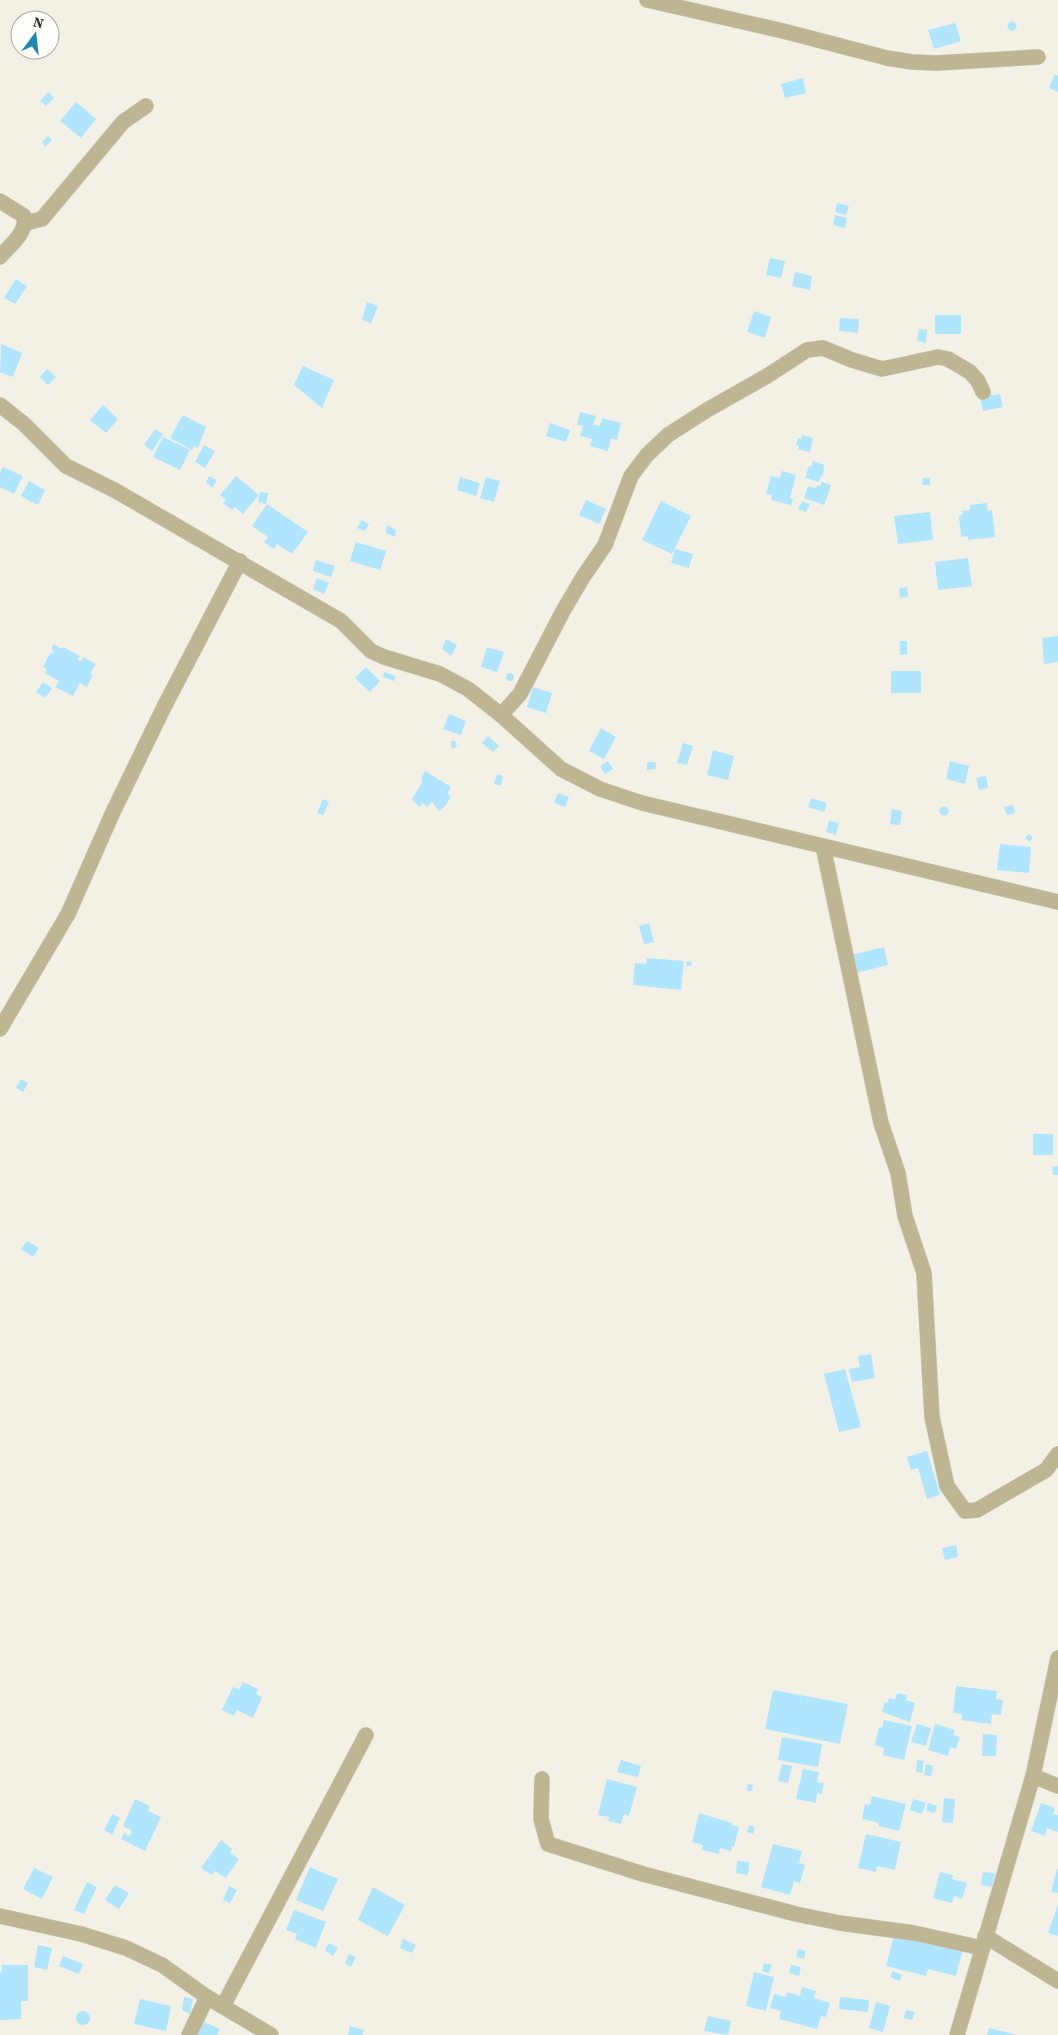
<svg xmlns="http://www.w3.org/2000/svg" width="1058" height="2035" viewBox="0 0 1058 2035" font-family="'Source Serif 4',serif">
  <style>
    .building { fill: #b0e5ff }
    .lines { fill: none; stroke-linecap: round; stroke-linejoin: round }
    .street-casing { stroke: #d0cec3; stroke-width: 16 }
    .street { stroke: #beb693; stroke-width: 15 }
  </style>
  <rect width="100%" height="100%" fill="#f3f1e5"/>
  <g class="building">
    <circle cx="1012" cy="26" r="4.5"/>
    <polygon points="955,23 961,41 934,49 928,30"/>
    <polygon points="1055,74 1058,76 1058,92 1049,88"/>
    <polygon points="803,78 806,93 785,98 781,84"/>
    <polygon points="48,92 54,98 46,106 40,101"/>
    <polygon points="76,102 96,119 81,138 60,121"/>
    <polygon points="48,136 52,140 45,147 42,142"/>
    <polygon points="837,203 849,206 846,215 835,212"/>
    <polygon points="835,215 847,218 845,228 833,225"/>
    <polygon points="770,258 785,261 781,278 766,275"/>
    <polygon points="795,272 812,276 810,290 792,286"/>
    <polygon points="16,279 27,286 15,304 4,298"/>
    <polygon points="367,302 378,306 371,323 362,320"/>
    <polygon points="754,311 771,317 765,338 747,332"/>
    <rect x="935" y="315" width="26" height="19"/>
    <polygon points="840,318 859,319 858,333 839,331"/>
    <polygon points="919,329 927,330 926,343 917,341"/>
    <polygon points="1,344 22,353 13,377 0,372"/>
    <polygon points="303,366 334,380 322,408 294,385"/>
    <polygon points="47,369 56,377 48,385 40,377"/>
    <polygon points="1000,394 1003,407 983,411 980,397"/>
    <polygon points="103,405 118,419 106,433 90,420"/>
    <polygon points="580,412 596,416 593,425 600,426 602,418 621,423 617,440 611,438 608,451 590,446 592,439 580,436 583,426 577,425"/>
    <polygon points="183,415 206,427 198,448 194,446 192,450 170,438"/>
    <polygon points="550,423 570,430 566,442 546,436"/>
    <polygon points="155,429 163,434 152,451 144,445"/>
    <polygon points="802,435 813,438 810,452 798,449 799,445 796,445 798,438 801,439"/>
    <polygon points="163,437 190,450 180,470 153,457"/>
    <polygon points="204,445 215,451 205,468 195,462"/>
    <polygon points="813,461 824,465 823,476 821,476 819,482 805,478 809,466 812,466"/>
    <polygon points="3,467 23,476 14,494 0,487 0,473"/>
    <polygon points="782,471 796,475 790,498 793,499 791,505 771,500 772,495 766,494 771,476 780,478"/>
    <polygon points="209,476 217,480 212,488 206,482"/>
    <polygon points="236,476 259,495 243,514 235,507 232,510 223,503 226,500 220,495"/>
    <polygon points="460,477 480,483 476,496 457,490"/>
    <polygon points="486,477 500,481 494,502 480,498"/>
    <polygon points="923,478 930,478 930,485 922,485"/>
    <polygon points="29,481 45,490 38,505 21,496"/>
    <polygon points="822,482 831,485 824,505 804,498 808,486 816,488 817,485 820,486"/>
    <polygon points="260,492 268,493 266,504 258,502"/>
    <polygon points="586,500 606,509 599,524 579,515"/>
    <polygon points="661,501 691,516 672,554 642,540"/>
    <polygon points="802,501 810,504 806,512 798,509"/>
    <polygon points="987,503 988,511 992,510 995,537 968,540 968,536 961,537 959,516 963,514 962,511 970,510 970,505"/>
    <polygon points="267,504 308,532 292,554 277,544 274,549 264,542 268,537 252,526"/>
    <polygon points="930,512 933,540 898,544 894,516"/>
    <polygon points="362,520 369,524 365,531 357,528"/>
    <polygon points="387,525 396,530 395,537 386,533"/>
    <polygon points="356,542 386,551 380,570 350,561"/>
    <polygon points="675,549 693,554 689,568 671,563"/>
    <polygon points="968,558 972,586 938,590 935,562"/>
    <polygon points="316,560 335,566 331,577 313,571"/>
    <polygon points="317,578 329,583 324,594 313,589"/>
    <polygon points="907,587 908,597 900,598 899,588"/>
    <polygon points="1058,636 1058,662 1044,664 1042,638"/>
    <polygon points="446,639 457,645 451,656 442,649"/>
    <polygon points="900,641 907,641 907,654 900,655"/>
    <polygon points="54,644 62,649 63,647 80,656 78,660 81,661 83,657 96,664 90,674 93,675 87,687 80,683 73,696 55,687 59,681 45,673 47,669 43,667 50,653 52,654 54,651 51,649"/>
    <polygon points="487,647 504,652 497,672 481,667"/>
    <polygon points="366,667 380,681 370,692 355,678"/>
    <rect x="891" y="671" width="30" height="22"/>
    <polygon points="384,672 396,676 394,681 383,677"/>
    <circle cx="510" cy="677" r="4"/>
    <polygon points="43,682 52,688 45,698 36,692"/>
    <polygon points="533,687 552,693 546,713 527,707"/>
    <polygon points="449,714 466,721 461,735 443,729"/>
    <polygon points="601,728 616,737 604,759 589,751"/>
    <polygon points="488,736 499,746 493,752 482,743"/>
    <polygon points="451,741 455,741 457,745 455,748 451,748"/>
    <polygon points="683,743 693,746 687,765 677,763"/>
    <polygon points="713,750 734,756 728,780 707,775"/>
    <polygon points="608,761 613,769 605,774 600,766"/>
    <polygon points="950,761 969,766 965,784 946,779"/>
    <polygon points="647,762 655,762 656,769 647,770"/>
    <polygon points="425,771 451,787 447,794 451,796 446,805 439,811 432,802 427,807 423,803 419,807 412,799 422,783 421,779"/>
    <polygon points="497,774 503,776 501,786 494,784"/>
    <polygon points="986,776 988,788 979,790 976,778"/>
    <polygon points="558,793 569,797 565,807 554,803"/>
    <polygon points="811,798 827,803 824,812 808,807"/>
    <polygon points="323,799 329,802 323,815 317,813"/>
    <polygon points="1013,805 1015,813 1007,815 1004,807"/>
    <circle cx="944" cy="811" r="4.5"/>
    <polygon points="892,809 902,811 900,825 890,824"/>
    <polygon points="829,821 839,823 836,835 826,832"/>
    <polygon points="1029,834 1033,838 1029,842 1025,838"/>
    <polygon points="1000,844 1031,847 1029,873 997,870"/>
    <polygon points="649,923 654,942 644,944 639,926"/>
    <polygon points="884,947 888,965 852,974 847,956"/>
    <polygon points="647,958 684,961 681,990 633,985 635,963 646,964"/>
    <polygon points="691,961 692,965 687,967 686,962"/>
    <polygon points="21,1079 28,1083 23,1092 16,1088"/>
    <rect x="1033" y="1134" width="20" height="21"/>
    <polygon points="1058,1166 1058,1175 1053,1175 1052,1167"/>
    <polygon points="27,1241 39,1248 33,1257 21,1249"/>
    <polygon points="871,1354 875,1378 852,1382 849,1369 860,1367 858,1356"/>
    <polygon points="845,1369 861,1427 839,1432 824,1374"/>
    <polygon points="927,1451 940,1495 927,1499 918,1468 911,1470 907,1457"/>
    <polygon points="956,1545 958,1557 945,1560 942,1548"/>
    <polygon points="243,1682 258,1689 256,1694 262,1697 253,1718 237,1710 234,1716 222,1710 233,1687 239,1689"/>
    <polygon points="956,1686 997,1691 996,1699 1003,1700 1001,1715 992,1714 991,1724 961,1720 962,1714 953,1713"/>
    <polygon points="773,1690 848,1704 840,1744 765,1729"/>
    <polygon points="897,1693 907,1695 906,1700 915,1703 910,1722 882,1712 885,1702 888,1703 889,1698 895,1700"/>
    <polygon points="884,1720 912,1726 904,1760 883,1755 884,1748 875,1745 879,1727 882,1728"/>
    <polygon points="917,1724 931,1728 926,1746 911,1742"/>
    <polygon points="935,1724 955,1730 953,1735 960,1737 956,1749 950,1747 948,1756 928,1750"/>
    <polygon points="983,1734 997,1735 996,1756 982,1756"/>
    <polygon points="782,1737 822,1744 818,1767 778,1760"/>
    <polygon points="621,1760 641,1766 638,1777 617,1772"/>
    <polygon points="917,1760 924,1761 922,1773 916,1772"/>
    <polygon points="782,1764 792,1766 788,1783 778,1781"/>
    <polygon points="926,1764 933,1766 931,1776 924,1775"/>
    <polygon points="803,1769 819,1772 817,1782 824,1783 822,1794 817,1793 816,1803 796,1799"/>
    <polygon points="607,1779 637,1787 629,1816 624,1814 621,1824 608,1821 609,1817 598,1815"/>
    <polygon points="748,1784 753,1785 752,1791 747,1791"/>
    <polygon points="872,1796 906,1804 899,1831 879,1826 879,1823 862,1819 865,1804 870,1805"/>
    <polygon points="944,1798 955,1799 953,1823 942,1822"/>
    <polygon points="135,1799 150,1806 148,1811 161,1817 145,1851 121,1839 124,1833 130,1836 132,1831 123,1826"/>
    <polygon points="913,1799 926,1803 922,1814 910,1810"/>
    <polygon points="928,1803 937,1806 935,1813 926,1811"/>
    <polygon points="1041,1803 1055,1808 1053,1814 1058,1815 1058,1832 1047,1828 1045,1836 1031,1831"/>
    <polygon points="699,1813 732,1823 732,1825 739,1827 734,1847 732,1846 731,1851 720,1848 719,1854 702,1850 703,1845 692,1842"/>
    <polygon points="112,1814 120,1818 112,1835 104,1830"/>
    <polygon points="749,1825 755,1827 753,1834 747,1832"/>
    <polygon points="866,1834 901,1842 895,1870 877,1866 876,1872 858,1868"/>
    <polygon points="221,1840 232,1849 230,1853 239,1859 226,1878 215,1871 212,1875 201,1868"/>
    <polygon points="773,1844 802,1851 799,1863 805,1865 800,1883 794,1881 790,1895 761,1887"/>
    <polygon points="737,1861 749,1862 748,1875 736,1873"/>
    <polygon points="310,1867 338,1879 323,1911 296,1900"/>
    <polygon points="34,1868 53,1877 42,1899 23,1889"/>
    <polygon points="1057,1869 1058,1869 1058,1893 1051,1892"/>
    <polygon points="940,1872 953,1875 952,1879 967,1883 962,1899 954,1896 952,1903 933,1898"/>
    <polygon points="983,1872 995,1873 992,1887 981,1885"/>
    <polygon points="87,1882 97,1887 84,1914 74,1910"/>
    <polygon points="115,1885 129,1893 119,1909 105,1900"/>
    <polygon points="229,1886 237,1890 230,1903 223,1900"/>
    <polygon points="373,1887 405,1905 388,1936 358,1920"/>
    <polygon points="1058,1904 1058,1936 1048,1933"/>
    <polygon points="294,1910 326,1922 316,1948 295,1939 297,1934 286,1930"/>
    <polygon points="895,1932 963,1949 956,1976 928,1969 926,1976 886,1966"/>
    <polygon points="403,1939 416,1945 412,1953 400,1948"/>
    <polygon points="329,1943 338,1948 333,1956 325,1950"/>
    <polygon points="38,1945 52,1948 47,1970 34,1967"/>
    <polygon points="798,1949 806,1951 804,1959 796,1957"/>
    <polygon points="349,1954 356,1957 351,1967 345,1964"/>
    <polygon points="63,1956 83,1964 79,1974 59,1966"/>
    <polygon points="764,1963 772,1965 769,1973 762,1971"/>
    <polygon points="2,1965 28,1965 28,2001 21,2001 21,2019 0,2020 0,1972 2,1971"/>
    <polygon points="791,1965 801,1967 799,1976 789,1973"/>
    <polygon points="893,1971 902,1975 900,1981 890,1977"/>
    <polygon points="754,1972 774,1977 766,2011 746,2006"/>
    <polygon points="802,1987 816,1991 814,1998 830,2003 826,2017 821,2016 817,2029 779,2019 781,2011 770,2008 774,1994 786,1997 787,1992 800,1996"/>
    <polygon points="184,1997 193,1999 190,2014 182,2010"/>
    <polygon points="840,1997 869,2000 868,2012 839,2009"/>
    <polygon points="140,1999 171,2006 166,2031 134,2024"/>
    <polygon points="876,2002 890,2006 883,2032 869,2028"/>
    <polygon points="906,2010 915,2012 912,2020 904,2018"/>
    <circle cx="83" cy="2018" r="7"/>
    <polygon points="708,2016 731,2021 728,2035 704,2031"/>
    <polygon points="204,2022 220,2029 217,2035 198,2035"/>
    <polygon points="350,2026 364,2030 362,2035 348,2035"/>
    <polygon points="989,2028 1014,2034 1013,2035 987,2035"/>
  </g>
  <g class="lines">
    <defs>
      <g id="street">
        <polyline points="647,0 783,31 887,58 912,62 937,63 1038,57"/>
        <path d="M0 201 24 216C28 232 10 245 0 257"/>
        <polyline points="26,223 42,219 123,122 146,106"/>
        <polyline points="0,405 24,424 66,466 116,491 341,621 371,651 384,657 440,674 468,689 501,715 561,769 600,789 642,803 1058,902"/>
        <polyline points="501,715 520,694 563,611 583,577 605,545 631,476 647,455 668,435 707,410 767,376 807,350 823,348 852,360 882,369 938,357 948,359 970,372 978,381 983,392"/>
        <polyline points="823,846 881,1123 898,1173 905,1216 924,1273 932,1417 947,1486 965,1511 977,1510 1046,1470 1058,1454"/>
        <polyline points="0,1029 68,914 113,812 164,707 240,561"/>
        <polyline points="1033,1776 1058,1786"/>
        <polyline points="542,1779 541,1819 548,1844 643,1874 796,1914 840,1923 914,1933 982,1948"/>
        <polyline points="0,1916 81,1934 126,1948 162,1965 207,1997 271,2035"/>
        <polyline points="985,1936 1058,1981"/>
        <polyline points="223,2006 366,1735"/>
        <polyline points="189,2035 207,1997"/>
        <polyline points="957,2035 1033,1776 1058,1658"/>
      </g>
    </defs>
    <use href="#street" class="street-casing"/>
    <use href="#street" class="street"/>
  </g>
  <g transform="translate(35 35) rotate(15)"><circle r="24" fill="#fffef9" stroke="#acaba6"/>
  <path d="M0-4L9 19L0 12L-9 19Z" fill="#2088b0"/>
  <text y="-8" font-size="14" font-weight="bold" text-anchor="middle" fill="#2f2e29">N</text>
  </g>
</svg>
